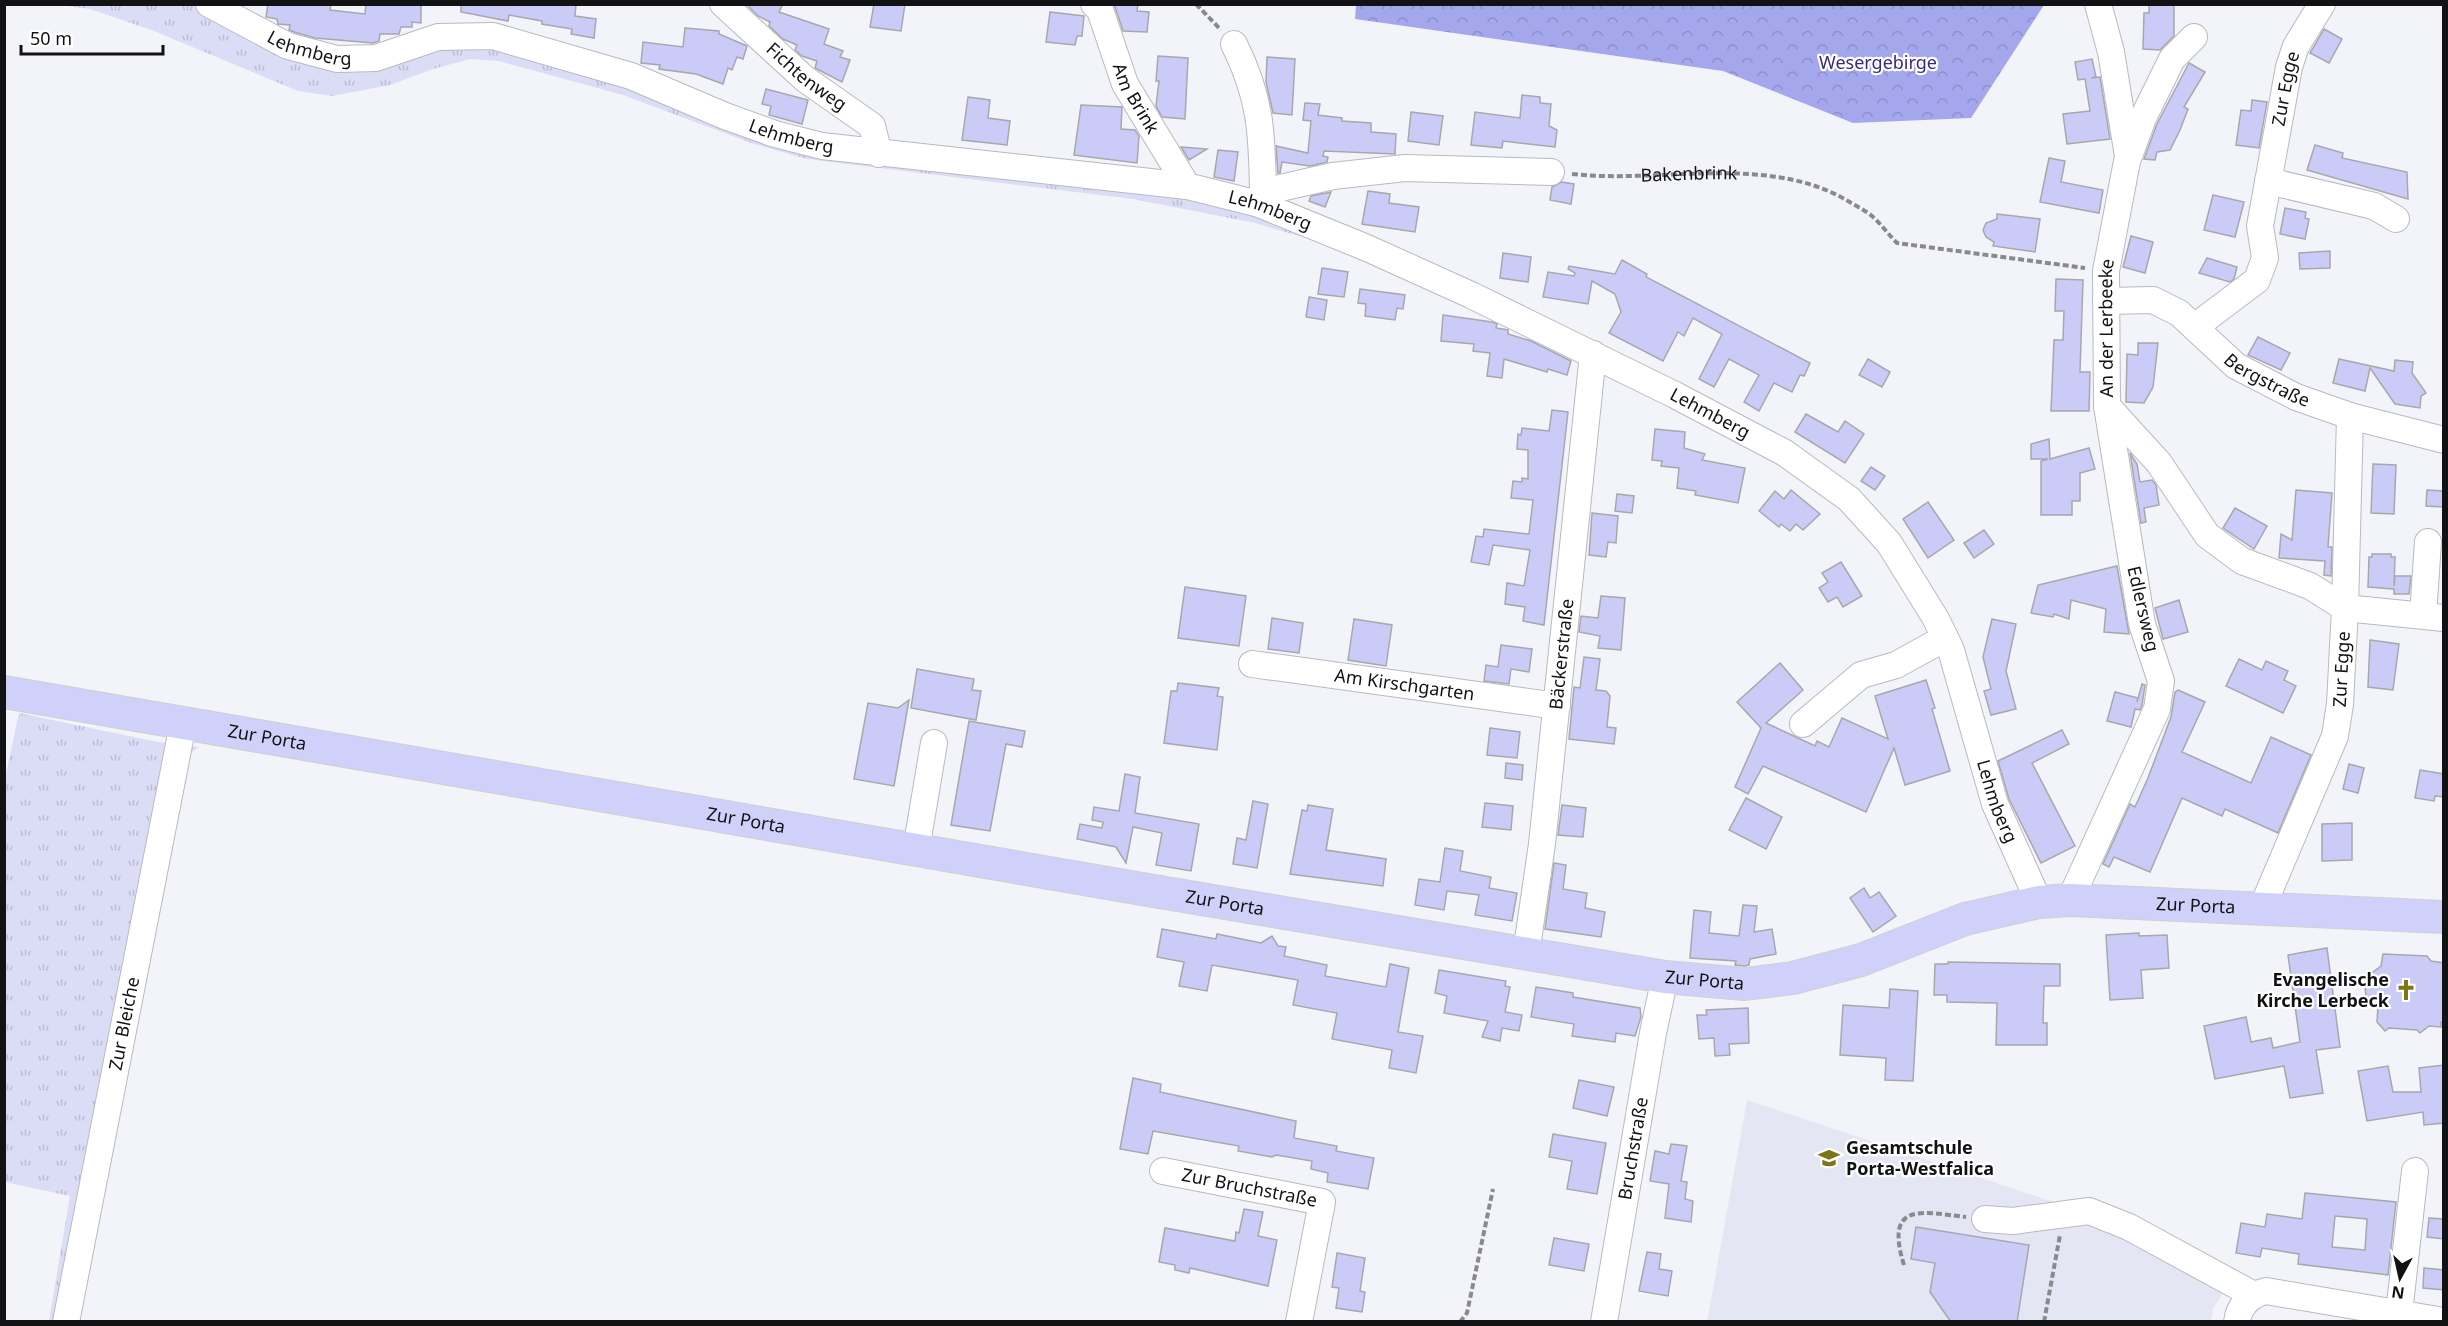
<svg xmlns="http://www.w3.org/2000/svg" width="2448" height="1326" viewBox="0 0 2448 1326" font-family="'Noto Sans',sans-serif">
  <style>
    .built { fill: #e5e6f3 }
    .grass { fill: url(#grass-tufts) }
    .forest { fill: url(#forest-crowns) }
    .building { fill: #caccf7; stroke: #a7a7ad; stroke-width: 1.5; fill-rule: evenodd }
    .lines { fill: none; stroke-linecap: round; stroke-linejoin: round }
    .minor-casing { stroke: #b9bac0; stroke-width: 28 }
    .major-casing { stroke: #d0d0d0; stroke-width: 34 }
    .path { stroke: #89898e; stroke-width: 4; stroke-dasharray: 6 3; stroke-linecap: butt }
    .minor { stroke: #fff; stroke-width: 26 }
    .major { stroke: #cfd1fa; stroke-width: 32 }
    .labels { text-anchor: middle; stroke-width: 4.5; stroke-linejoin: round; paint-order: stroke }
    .street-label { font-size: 18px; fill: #121214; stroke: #fff }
    .park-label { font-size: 18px; fill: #342c7c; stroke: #fff }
    .poi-label { font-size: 18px; font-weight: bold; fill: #121214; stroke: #fff; text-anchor: end }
  </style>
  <defs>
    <pattern id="grass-tufts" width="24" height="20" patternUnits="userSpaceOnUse" patternTransform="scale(1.5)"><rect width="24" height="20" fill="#dbddf7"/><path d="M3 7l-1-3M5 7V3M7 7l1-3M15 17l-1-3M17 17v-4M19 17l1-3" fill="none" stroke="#bbbdd3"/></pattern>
    <pattern id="forest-crowns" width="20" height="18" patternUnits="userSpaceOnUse" patternTransform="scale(1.5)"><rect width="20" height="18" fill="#a4a7ec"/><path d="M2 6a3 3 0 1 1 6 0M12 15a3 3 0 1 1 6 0" fill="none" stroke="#8c8fca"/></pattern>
  </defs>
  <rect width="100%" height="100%" fill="#f3f3fa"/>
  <polygon class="built" points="1747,1100 2096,1216 2226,1288 2213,1309 2211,1321 1707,1322"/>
  <g class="grass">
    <polygon points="60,5 192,5 337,62 494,37 813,138 938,153 1305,221 1302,237 1255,223 1133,199 807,159 754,144 623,95 499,61 470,59 433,69 390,85 332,96 298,91 154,31 90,9"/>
    <polygon points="19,713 158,742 199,747 185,757 76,1321 49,1321 70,1196 5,1182 4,783"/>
  </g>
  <polygon class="forest" points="1356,5 1356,4 2044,5 1971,118 1853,123 1723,71 1355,19"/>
  <g class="building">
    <polygon points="268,4 331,4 330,10 365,14 366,4 421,4 421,23 412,22 412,27 401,27 399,34 380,34 379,41 373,43 315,38 294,32 289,30 290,25 278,24 277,19 266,17"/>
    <polygon points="461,4 576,4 575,16 596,19 594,38 571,34 572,29 542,24 542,21 509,15 508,21 461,12"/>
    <polygon points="746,4 783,4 779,12 829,29 824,44 843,51 840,57 850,60 842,82 815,68 817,61 802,56 795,50 797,45 783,39 769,26 770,22 758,16"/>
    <polygon points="874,4 905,4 901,31 870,27"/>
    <polygon points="1114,4 1138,4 1137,11 1149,12 1147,32 1123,31"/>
    <polygon points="2149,4 2174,4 2174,36 2160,50 2143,49 2144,13 2149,13"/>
    <polygon points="1050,12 1084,16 1082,36 1077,36 1075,45 1046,42"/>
    <polygon points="685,28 719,31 719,34 747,46 743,59 737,57 732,70 728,68 723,84 696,74 659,69 660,65 641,63 643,42 683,47"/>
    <polygon points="2324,29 2342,39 2329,63 2310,53"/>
    <polygon points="1158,56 1188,58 1185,119 1162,117 1156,106 1159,81 1156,81"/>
    <polygon points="1267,57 1295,59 1292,115 1273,113 1266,82"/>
    <polygon points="2092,59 2096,77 2091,78 2100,77 2110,139 2067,144 2063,114 2090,111 2085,79 2078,80 2075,62"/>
    <polygon points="2189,63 2205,72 2184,107 2188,109 2180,130 2170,150 2157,152 2155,160 2144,159 2157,124"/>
    <polygon points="766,89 808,100 802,124 769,115 771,106 762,104"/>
    <polygon points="1522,95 1540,97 1540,103 1551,104 1549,126 1557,130 1555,147 1503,141 1502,148 1471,145 1475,112 1520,118"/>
    <polygon points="968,97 990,100 988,118 1010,121 1007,145 962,140"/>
    <polygon points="2252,100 2267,102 2259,148 2236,145 2241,110 2251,111"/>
    <polygon points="1305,103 1320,104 1318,115 1342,118 1342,121 1371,123 1371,132 1396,134 1395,154 1324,151 1323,156 1328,157 1327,162 1310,166 1282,162 1280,173 1278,173 1276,146 1308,153 1311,121 1303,120"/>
    <polygon points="1081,105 1122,107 1121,129 1135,130 1139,136 1137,163 1074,155"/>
    <polygon points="1411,112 1443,116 1439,145 1408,141"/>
    <polygon points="2315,145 2343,153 2342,158 2407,172 2408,199 2307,170"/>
    <polygon points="1181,147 1207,149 1189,160"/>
    <polygon points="1218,150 1238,152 1234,181 1214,177"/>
    <polygon points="2049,158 2065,161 2061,182 2103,190 2099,213 2040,202"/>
    <polygon points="1561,182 1574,184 1571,204 1550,200 1552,187"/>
    <polygon points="1368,191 1390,194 1389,203 1419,207 1415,232 1362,224"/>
    <polygon points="1331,192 1325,207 1309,201 1311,196"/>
    <polygon points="2213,195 2244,202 2235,237 2204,230"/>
    <polygon points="2285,208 2306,212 2305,218 2309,219 2305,239 2280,234"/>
    <polygon points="1997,214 2040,219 2035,252 1993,246 1994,242 1986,237 1983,230 1986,223 1997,219"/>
    <polygon points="2131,236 2153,242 2145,273 2123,267"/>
    <polygon points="2330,251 2330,268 2300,269 2299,253"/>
    <polygon points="1503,253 1531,257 1528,282 1500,278"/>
    <polygon points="2207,258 2237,267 2234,279 2230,282 2199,273"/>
    <polygon points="1622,260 1647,274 1646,277 1810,363 1804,376 1800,375 1792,392 1774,383 1759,411 1744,402 1759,375 1729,359 1714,387 1699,379 1722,334 1693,318 1684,336 1678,332 1663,361 1609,333 1621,312 1615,294 1592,281 1588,304 1543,297 1548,272 1574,276 1575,273 1568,269 1569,266 1615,274"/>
    <polygon points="1322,268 1348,272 1344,297 1318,294"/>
    <polygon points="2056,279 2083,280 2080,372 2090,372 2089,411 2051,411 2054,340 2063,340 2064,311 2055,311"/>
    <polygon points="1360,289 1405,295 1403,309 1397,308 1395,320 1365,316 1366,304 1358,303"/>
    <polygon points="1309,297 1327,300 1324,320 1306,317"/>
    <polygon points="1443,315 1492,322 1497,324 1496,328 1508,330 1508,334 1531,341 1571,361 1567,375 1548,369 1547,372 1504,359 1502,378 1487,376 1490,353 1473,351 1474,344 1441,341"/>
    <polygon points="2258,337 2290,353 2281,370 2248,355"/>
    <polygon points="2138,343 2158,343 2153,387 2144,403 2126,402 2127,354 2138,355"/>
    <polygon points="1868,359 1890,372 1882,387 1859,375"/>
    <polygon points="2339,359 2394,371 2395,360 2413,362 2412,373 2426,393 2421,396 2420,408 2395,404 2370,368 2365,391 2333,383"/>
    <polygon points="1552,410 1568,412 1544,625 1523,621 1525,607 1505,604 1507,583 1524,586 1530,550 1493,545 1489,565 1471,562 1476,536 1483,537 1484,529 1529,534 1533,500 1511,498 1513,481 1522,482 1522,478 1528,479 1528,450 1517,449 1518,434 1521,435 1522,428 1549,431"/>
    <polygon points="1806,414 1838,432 1845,421 1864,434 1845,463 1795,432"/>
    <polygon points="1655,429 1685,432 1684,448 1705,454 1702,460 1745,468 1738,503 1695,495 1696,491 1677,488 1679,468 1661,466 1662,461 1652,460"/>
    <polygon points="2049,439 2050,459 2089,448 2095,469 2080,473 2080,501 2072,501 2072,515 2041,515 2041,461 2048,459 2031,459 2031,444"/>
    <polygon points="2130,453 2137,464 2140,482 2152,480 2156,485 2159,505 2144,508 2146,522 2141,523"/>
    <polygon points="2373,464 2396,465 2394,514 2371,513"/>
    <polygon points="1871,467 1885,476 1875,490 1861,481"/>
    <polygon points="1791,490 1820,514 1803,530 1796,524 1790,531 1781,524 1779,527 1759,511 1775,491 1784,499"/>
    <polygon points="2296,490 2332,493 2328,547 2332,547 2331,576 2324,575 2325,561 2279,558 2281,534 2292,540"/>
    <polygon points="2427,490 2444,491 2444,507 2426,506"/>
    <polygon points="1617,494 1634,496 1632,513 1615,511"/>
    <polygon points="1928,502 1954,540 1928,558 1903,519"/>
    <polygon points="2235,508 2267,526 2254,549 2223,528"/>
    <polygon points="1592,513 1618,516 1616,543 1608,542 1606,557 1589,555"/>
    <polygon points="1984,530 1994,544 1974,558 1964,543"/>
    <polygon points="2372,554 2391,554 2391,557 2395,557 2394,586 2395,576 2411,576 2409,594 2394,594 2394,589 2368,587 2369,557 2372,557"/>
    <polygon points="1841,562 1862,596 1843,607 1837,597 1828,602 1819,588 1828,582 1822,573"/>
    <polygon points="2117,566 2129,634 2104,632 2106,609 2071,600 2069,619 2054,614 2053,617 2031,613 2038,585"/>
    <polygon points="1185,587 1246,596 1239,646 1178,638"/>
    <polygon points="1601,596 1625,598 1621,650 1598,648 1600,636 1579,632 1581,616 1598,618"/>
    <polygon points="2179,600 2188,632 2163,639 2155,608"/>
    <polygon points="1272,618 1303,623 1299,653 1268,649"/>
    <polygon points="1354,619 1392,625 1386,666 1348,660"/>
    <polygon points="1992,619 2016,624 2006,671 2016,709 1991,715 1984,691 1991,689 1983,657"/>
    <polygon points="2370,640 2399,644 2393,690 2368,687"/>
    <polygon points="1501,645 1532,649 1529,672 1511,669 1509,684 1484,681 1486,665 1498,667"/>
    <polygon points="1584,657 1600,659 1596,690 1606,691 1610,696 1607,727 1616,728 1614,744 1569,739 1574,687 1580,688"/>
    <polygon points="2239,659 2262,670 2266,661 2288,671 2284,680 2296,686 2283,713 2226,686"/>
    <polygon points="1780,663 1803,690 1766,723 1815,746 1817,741 1829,747 1842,718 1888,739 1875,696 1926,680 1935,708 1932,709 1950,771 1905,785 1894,748 1866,812 1763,766 1748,794 1735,787 1761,728 1737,702"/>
    <polygon points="917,669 974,679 972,690 981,691 976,720 911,708"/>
    <polygon points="1178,683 1219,688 1217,696 1223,697 1217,750 1164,743 1171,691 1177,691"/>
    <polygon points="2142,684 2145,685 2142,705 2140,710 2135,709 2131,727 2107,721 2115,692 2138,698 2137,702"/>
    <polygon points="2178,690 2205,702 2182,752 2251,783 2271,737 2311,755 2278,833 2225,809 2222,816 2182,798 2150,872 2114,857 2109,867 2103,864 2130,804 2135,807 2148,778 2171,717 2175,692"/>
    <polygon points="909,700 894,786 854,779 868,703 898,708"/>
    <polygon points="969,721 1025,731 1022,747 1006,744 990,831 951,825"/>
    <polygon points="1490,728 1520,732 1517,758 1487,755"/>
    <polygon points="2062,730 2069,744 2032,763 2075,846 2041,863 2009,799 1998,761"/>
    <polygon points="1506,763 1523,765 1522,780 1505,778"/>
    <polygon points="2349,764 2364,768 2358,793 2343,789"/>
    <polygon points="2420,770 2444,774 2444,797 2435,796 2434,801 2415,798"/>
    <polygon points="1125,774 1140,777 1135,813 1199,824 1191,871 1156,865 1162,833 1133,827 1126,863 1116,847 1077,839 1080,824 1102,828 1103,822 1092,820 1094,807 1119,811"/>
    <polygon points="1746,798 1782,817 1766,849 1729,830"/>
    <polygon points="1253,801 1268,804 1257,868 1233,864 1237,838 1246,840"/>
    <polygon points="1485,803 1513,806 1511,830 1482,827"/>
    <polygon points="1308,805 1333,809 1326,850 1386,859 1383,886 1290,874 1302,810 1307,811"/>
    <polygon points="1562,805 1586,808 1583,837 1558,835"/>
    <polygon points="2352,823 2352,860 2322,861 2322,824"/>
    <polygon points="1445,848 1463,851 1460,871 1491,877 1489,888 1517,893 1512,921 1475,915 1479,895 1447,891 1444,910 1415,905 1419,879 1440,882"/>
    <polygon points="1554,863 1566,865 1563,889 1587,893 1585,908 1605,912 1601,937 1545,929"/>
    <polygon points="1864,888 1870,898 1879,892 1896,916 1873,932 1850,898"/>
    <polygon points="1743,905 1757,906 1754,932 1772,929 1776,954 1750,959 1749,965 1745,966 1735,965 1736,961 1690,958 1694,910 1711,912 1709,933 1739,936"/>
    <polygon points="1162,929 1216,939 1217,934 1261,943 1272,936 1278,946 1286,947 1284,956 1327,965 1325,976 1386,987 1390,964 1409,968 1398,1032 1423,1036 1416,1073 1389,1068 1392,1050 1332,1039 1337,1013 1293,1005 1298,980 1212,965 1207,991 1179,986 1184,962 1157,957"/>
    <polygon points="2139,933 2139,936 2167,935 2169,968 2141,970 2143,998 2110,1000 2106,935"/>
    <polygon points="2327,948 2340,1047 2316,1050 2323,1093 2290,1098 2284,1066 2215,1079 2204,1026 2246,1017 2251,1042 2271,1038 2273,1048 2300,1042 2288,955"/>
    <polygon points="2383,954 2427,956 2431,961 2444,963 2444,1022 2441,1022 2441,1027 2429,1026 2420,1033 2417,1030 2389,1028 2385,1031 2377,1022 2378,1006 2367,1003 2365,988 2373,972 2381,966"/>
    <polygon points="1948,962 2060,964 2060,986 2044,986 2043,1023 2047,1023 2047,1045 1996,1045 1997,1003 1947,1002 1947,995 1934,995 1935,964 1948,964"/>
    <polygon points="1439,970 1506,981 1505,986 1510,987 1505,1012 1522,1015 1519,1031 1502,1028 1500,1041 1482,1037 1488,1021 1444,1013 1447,996 1435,993"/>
    <polygon points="1536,987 1573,993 1573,997 1640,1008 1641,1017 1635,1036 1616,1033 1615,1042 1572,1036 1574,1024 1531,1017"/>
    <polygon points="1890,989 1918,991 1913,1081 1885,1080 1886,1058 1840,1055 1843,1005 1889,1008"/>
    <polygon points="1748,1008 1749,1043 1729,1044 1730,1055 1715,1056 1714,1038 1699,1039 1697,1015 1707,1015 1706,1010"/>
    <polygon points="2444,1065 2444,1123 2424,1125 2423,1112 2367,1121 2358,1071 2388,1066 2393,1092 2421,1092 2419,1068"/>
    <polygon points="1133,1078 1161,1084 1160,1092 1296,1121 1294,1138 1337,1146 1336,1151 1374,1158 1368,1189 1327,1182 1328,1173 1311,1169 1312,1161 1276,1155 1272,1157 1238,1151 1239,1146 1153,1131 1148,1154 1120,1149"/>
    <polygon points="1579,1080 1614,1087 1607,1116 1573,1108"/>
    <polygon points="1553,1134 1606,1143 1597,1194 1567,1189 1572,1161 1549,1157"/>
    <polygon points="1671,1144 1687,1146 1681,1181 1687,1182 1685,1199 1693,1201 1691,1222 1665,1218 1669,1184 1650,1181 1655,1151 1669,1154"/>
    <path d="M2305 1193 2396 1202 2388 1275 2298 1264 2299 1254 2262 1248 2260 1257 2236 1253 2241 1223 2265 1227 2267 1214 2302 1219ZM2335 1216 2367 1219 2365 1250 2332 1247Z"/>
    <polygon points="1244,1209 1263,1212 1258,1236 1277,1240 1268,1286 1190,1268 1189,1273 1175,1270 1175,1265 1159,1262 1165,1228 1235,1241 1236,1232 1239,1233"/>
    <polygon points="2429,1218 2444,1219 2444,1239 2427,1237"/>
    <polygon points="1916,1227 2029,1245 2017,1322 1951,1322 1930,1292 1935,1263 1911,1259"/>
    <polygon points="1554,1238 1589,1244 1584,1271 1549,1265"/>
    <polygon points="1647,1252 1661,1254 1659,1269 1672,1271 1668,1296 1639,1291"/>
    <polygon points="1337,1253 1365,1258 1360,1291 1365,1292 1362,1312 1336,1308 1339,1288 1332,1287"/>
    <polygon points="2424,1268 2444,1270 2444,1290 2423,1288"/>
  </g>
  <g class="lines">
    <defs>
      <g id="minor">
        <path id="s2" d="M209 4 288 46 337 59 376 58 438 37 493 36 631 76 725 116 775 134 822 146 1187 186 1259 204 1367 248 1471 295 1675 395 1785 453 1849 499 1889 543 1936 619 1951 650 1995 804 2039 902"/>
        <path id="s3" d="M723 4 805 79 872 126 879 154"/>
        <path id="s4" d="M1094 4 1100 10 1125 84 1187 186"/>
        <path d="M1234 44C1261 98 1262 133 1263 192"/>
        <polyline points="2129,156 2143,118 2172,59 2194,37"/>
        <polyline points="2268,181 2374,206 2396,219"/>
        <polyline points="1259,204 1263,192 1333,176 1405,168 1551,172"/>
        <path id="s5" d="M2106 301 2153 300 2179 313 2236 366 2296 397 2350 416 2444 440"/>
        <path id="s6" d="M2196 326 2257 280 2265 258 2260 226 2289 67 2296 46 2322 4"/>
        <polyline points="2107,406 2159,463 2207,535 2242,561 2310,586 2345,608 2444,618"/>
        <polyline points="2423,615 2428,542"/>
        <path id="s7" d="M1252 664 1557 706"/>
        <polyline points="1803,724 1861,675 1896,665 1945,638"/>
        <polyline points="916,850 934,743"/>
        <path id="s8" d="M2070 900 2157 709 2161 681 2142 624 2107 406 2106 271 2128 156 2111 52 2098 4"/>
        <path id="s9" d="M2262 908 2335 736 2340 704 2345 608 2350 416"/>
        <path id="s10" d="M1526 954 1542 844 1593 354"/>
        <path id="s11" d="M1163 1171 1322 1202 1299 1322"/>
        <polyline points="1985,1219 2013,1221 2089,1211 2129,1227 2252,1294"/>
        <polyline points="2399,1313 2415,1171"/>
        <path id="s12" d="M66 1322 183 724"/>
        <path id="s13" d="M1604 1322 1653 1033 1665 977"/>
        <path d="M2237 1322C2239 1305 2250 1295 2266 1291L2444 1321"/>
      </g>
      <g id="major">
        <path id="s14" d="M4 692 1142 889 1665 977 1745 984 1793 978 1861 960 1965 919 2039 902 2070 900 2444 917"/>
      </g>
    </defs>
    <use href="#minor" class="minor-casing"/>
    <use href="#major" class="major-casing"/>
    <g class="path">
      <polyline points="1196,4 1221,30"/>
      <path id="s1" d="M1572 174C1661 184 1767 153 1848 201 1856 206 1865 210 1872 216 1881 224 1888 234 1897 243L2085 268"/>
      <path d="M1904 1265C1884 1201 1922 1212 1966 1217"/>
      <polyline points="1460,1322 1467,1313 1493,1189"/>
      <polyline points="2044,1322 2060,1235"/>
    </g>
    <use href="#minor" class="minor"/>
    <use href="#major" class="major"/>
  </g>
  <defs>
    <symbol id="church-bare" viewBox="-9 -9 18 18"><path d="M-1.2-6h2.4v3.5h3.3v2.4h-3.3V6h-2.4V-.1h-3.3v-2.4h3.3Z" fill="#7f7416" stroke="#fff" stroke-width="2.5" paint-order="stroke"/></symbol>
    <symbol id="school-bare" viewBox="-9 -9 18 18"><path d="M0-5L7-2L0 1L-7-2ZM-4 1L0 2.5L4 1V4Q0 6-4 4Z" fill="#7f7416" stroke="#fff" stroke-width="2.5" paint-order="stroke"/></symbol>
  </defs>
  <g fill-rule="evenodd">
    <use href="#church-bare" x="2391" y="975" width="30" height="30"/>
    <use href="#school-bare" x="1814" y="1143" width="30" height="30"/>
  </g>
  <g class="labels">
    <g class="street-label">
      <text dy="6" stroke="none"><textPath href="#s2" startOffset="111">Lehmberg</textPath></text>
      <text dy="6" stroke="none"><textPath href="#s3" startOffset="111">Fichtenweg</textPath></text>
      <text dy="6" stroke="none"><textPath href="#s6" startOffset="272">Zur Egge</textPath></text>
      <text dy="6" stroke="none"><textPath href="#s4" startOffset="104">Am Brink</textPath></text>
      <text dy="6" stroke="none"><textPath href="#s2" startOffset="615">Lehmberg</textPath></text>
      <text dy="6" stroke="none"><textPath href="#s1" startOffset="117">Bakenbrink</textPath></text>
      <text dy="6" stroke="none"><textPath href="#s2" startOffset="1101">Lehmberg</textPath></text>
      <text dy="6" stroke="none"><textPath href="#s8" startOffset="597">An der Lerbeeke</textPath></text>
      <text dy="6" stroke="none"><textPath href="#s5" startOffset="188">Bergstraße</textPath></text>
      <text dy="6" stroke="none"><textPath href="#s2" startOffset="1586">Lehmberg</textPath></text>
      <text transform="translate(2143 609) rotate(77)" y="6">Edlersweg</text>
      <text dy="6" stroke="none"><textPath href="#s10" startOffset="302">Bäckerstraße</textPath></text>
      <text dy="6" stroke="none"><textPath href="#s9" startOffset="254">Zur Egge</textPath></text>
      <text dy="6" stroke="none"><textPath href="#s7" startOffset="154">Am Kirschgarten</textPath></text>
      <text dy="6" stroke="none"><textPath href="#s14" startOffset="267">Zur Porta</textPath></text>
      <text dy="6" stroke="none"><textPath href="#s2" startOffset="2091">Lehmberg</textPath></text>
      <text dy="6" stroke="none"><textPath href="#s14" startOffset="753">Zur Porta</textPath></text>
      <text dy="6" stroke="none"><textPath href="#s14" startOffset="1239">Zur Porta</textPath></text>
      <text dy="6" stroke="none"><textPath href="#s14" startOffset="2229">Zur Porta</textPath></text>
      <text dy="6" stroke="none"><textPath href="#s14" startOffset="1725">Zur Porta</textPath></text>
      <text dy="6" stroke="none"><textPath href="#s12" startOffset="304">Zur Bleiche</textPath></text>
      <text dy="6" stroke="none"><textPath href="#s13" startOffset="176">Bruchstraße</textPath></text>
      <text dy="6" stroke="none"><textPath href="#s11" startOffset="88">Zur Bruchstraße</textPath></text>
    </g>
    <g class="park-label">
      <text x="1878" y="69">Wesergebirge</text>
    </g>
    <g class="poi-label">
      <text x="2389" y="986">Evangelische<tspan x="2389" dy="21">Kirche Lerbeck</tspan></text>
      <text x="1846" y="1154" text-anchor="start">Gesamtschule<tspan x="1846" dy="21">Porta-Westfalica</tspan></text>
    </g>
  </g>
  <rect width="2448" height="1326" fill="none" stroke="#121214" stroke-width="12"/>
  <g transform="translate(2400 1278) rotate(188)" stroke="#ffffff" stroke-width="4.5" paint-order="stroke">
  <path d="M0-4.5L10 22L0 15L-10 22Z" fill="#121214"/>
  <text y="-9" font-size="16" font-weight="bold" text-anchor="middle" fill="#121214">N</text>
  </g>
  <path d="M21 45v9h142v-9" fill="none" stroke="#121214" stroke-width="3"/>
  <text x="30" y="45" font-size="18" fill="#121214" stroke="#ffffff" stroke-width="4.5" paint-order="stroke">50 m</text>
</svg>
